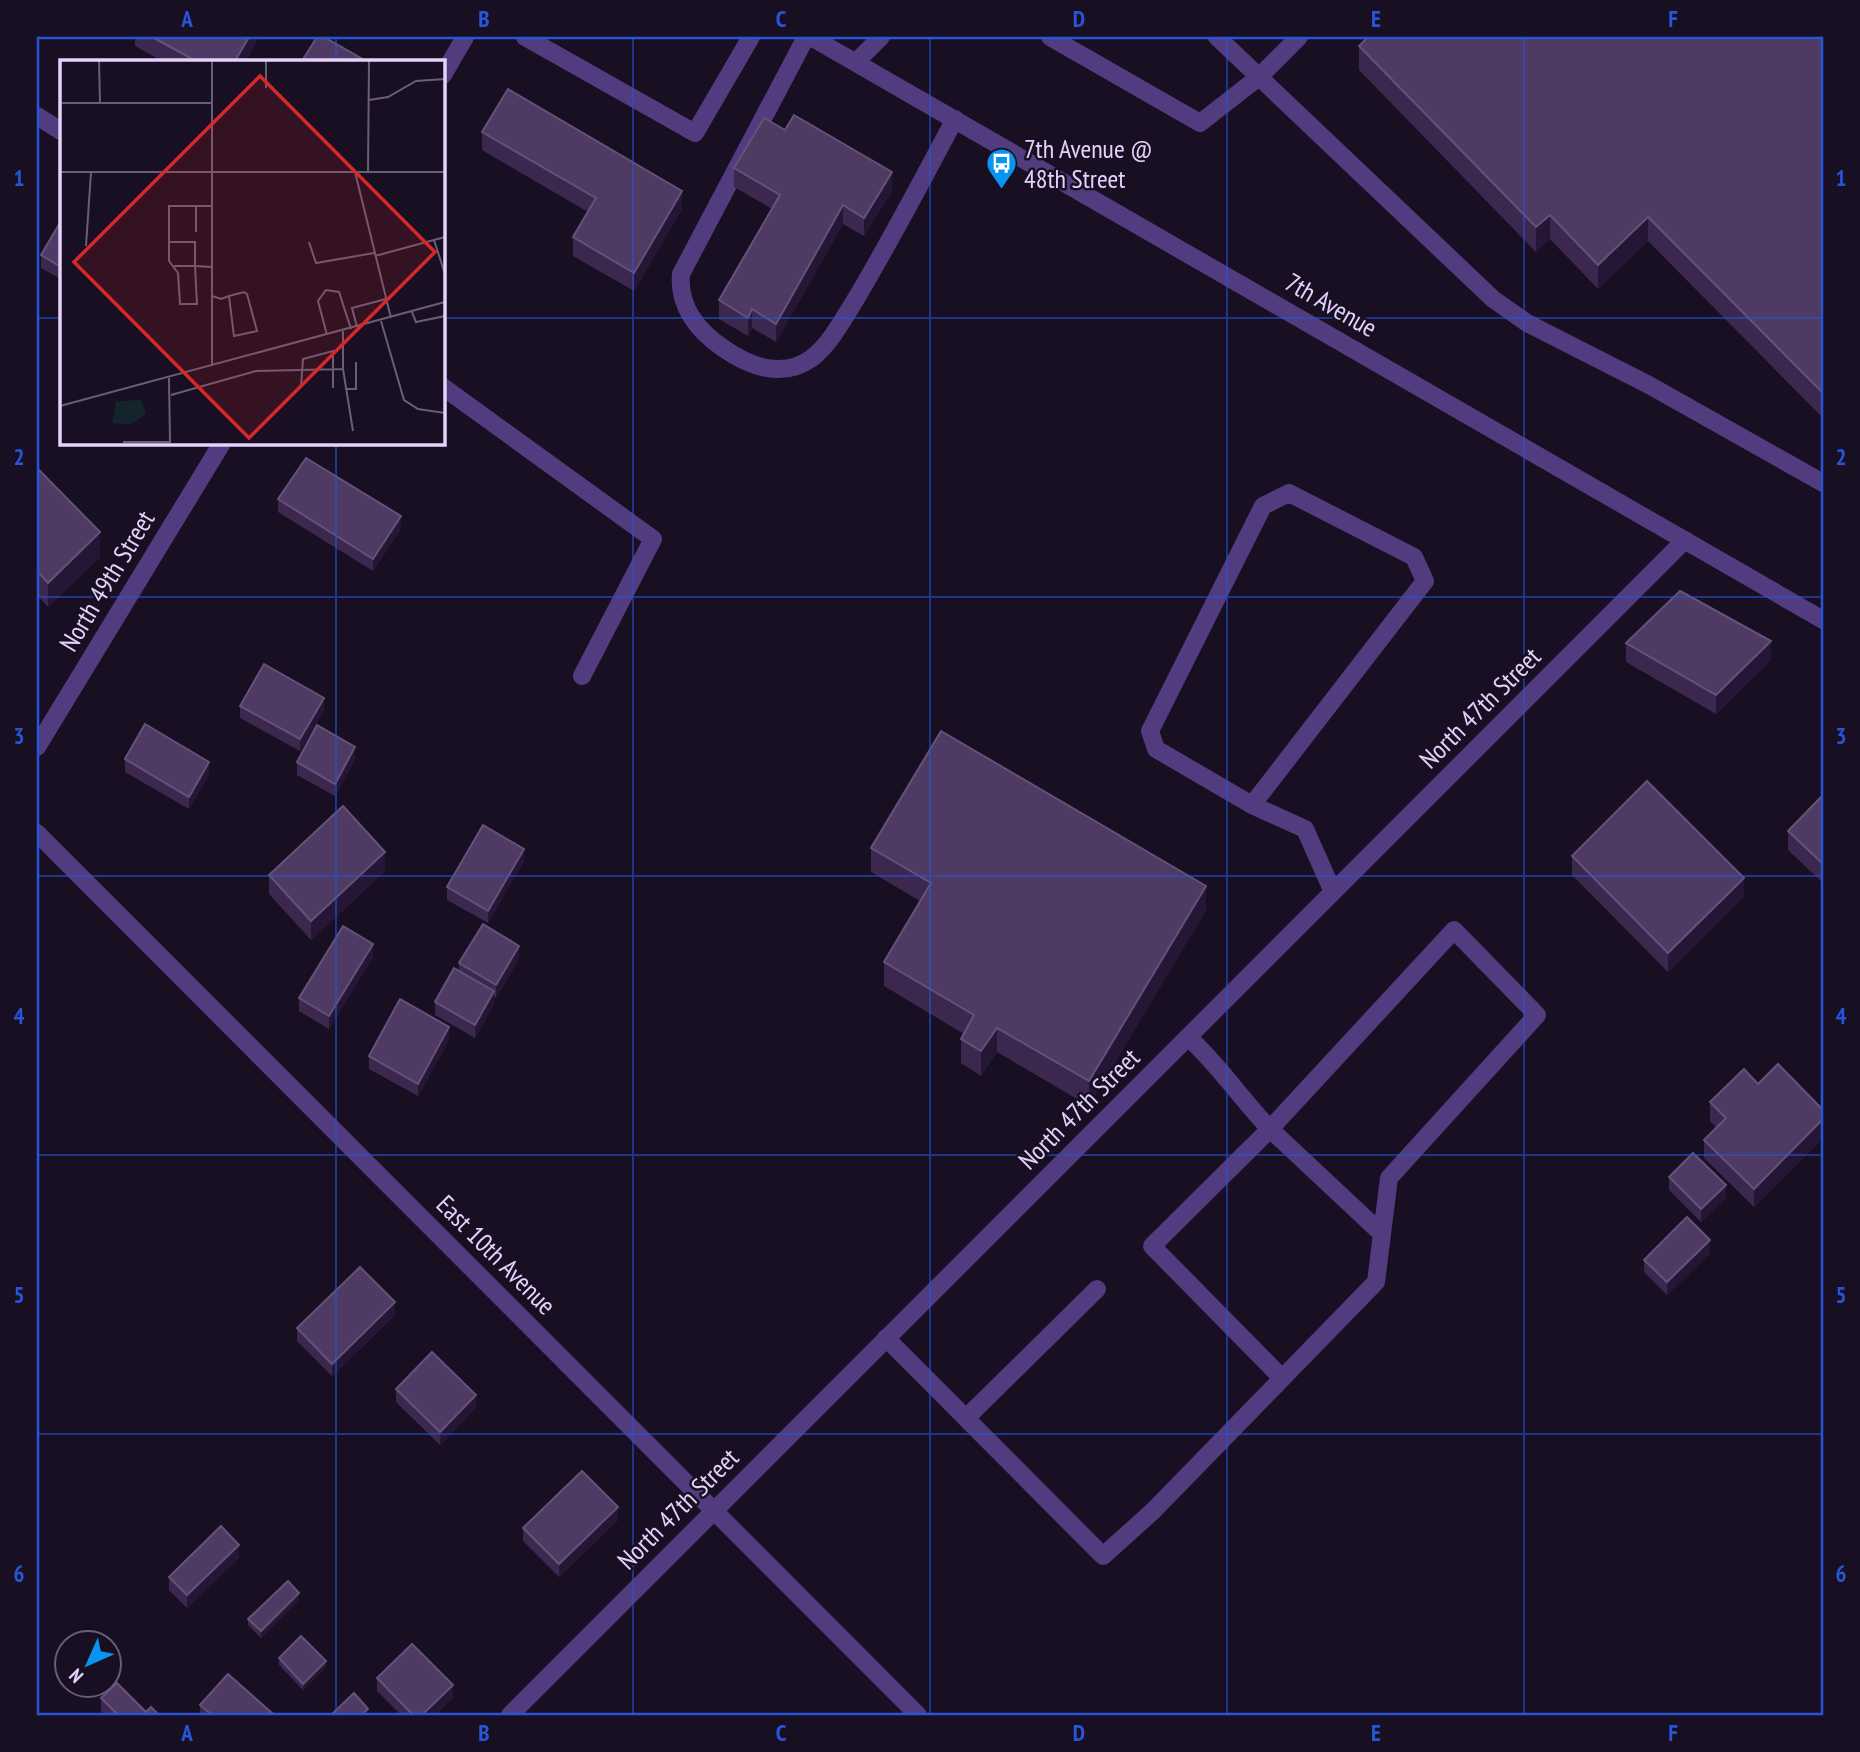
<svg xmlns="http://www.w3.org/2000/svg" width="1860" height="1752" viewBox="0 0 1860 1752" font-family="'PT Sans Narrow',sans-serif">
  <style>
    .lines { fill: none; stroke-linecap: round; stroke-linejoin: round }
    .minor { stroke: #533b7f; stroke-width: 18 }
    .wall { fill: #3c284f }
    .shaded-wall { fill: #261635 }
    .building { fill: #4e3a62; stroke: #65527a; stroke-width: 2 }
    .grid { fill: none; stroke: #2755da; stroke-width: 2; stroke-opacity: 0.55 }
    .labels { text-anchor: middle; stroke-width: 5; stroke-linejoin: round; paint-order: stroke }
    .poi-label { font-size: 26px; fill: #e4d2fd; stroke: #180f22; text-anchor: start }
    .street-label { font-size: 26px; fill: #e4d2fd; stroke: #180f22 }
    .inset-road { fill: none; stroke: #6a5d7a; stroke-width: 2 }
    .view { fill: #d62828; fill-opacity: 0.15; stroke: #d62828; stroke-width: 3.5 }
    .inset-edge { fill: none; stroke: #e4d2fd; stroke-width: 3.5 }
    .neatline { fill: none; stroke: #2755da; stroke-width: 2.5 }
    .grid-label { font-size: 23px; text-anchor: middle; font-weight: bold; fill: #2755da }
  </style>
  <rect width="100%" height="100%" fill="#180f22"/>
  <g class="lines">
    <g class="minor">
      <polyline points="525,37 695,133 751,37"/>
      <path d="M806 37 681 274C678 306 698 331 723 348 750 367 783 379 812 358 829 345 840 324 851 307 888 246 921 182 955 119"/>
      <polyline points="811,37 1823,620"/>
      <polyline points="1050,37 1200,123 1259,77 1299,37"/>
      <polyline points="1217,37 1493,299 1527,323 1649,385 1823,483"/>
      <polyline points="856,62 881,37"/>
      <polyline points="443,75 465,37"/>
      <polyline points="37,116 61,131"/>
      <polyline points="443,387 653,539 582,676"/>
      <polyline points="37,747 222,443"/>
      <polyline points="1252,805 1425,581 1414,557 1289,493 1263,506 1150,731 1156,749 1252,805 1305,829 1333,892"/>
      <polyline points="37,833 918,1715"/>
      <path d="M1188 1037C1219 1065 1241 1099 1270 1129L1152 1246 1282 1378"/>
      <polyline points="886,1338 1103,1556 1153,1511 1376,1282 1389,1178 1537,1015 1454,930 1270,1129 1381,1233"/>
      <polyline points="966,1418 1097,1289"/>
      <polyline points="510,1715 1685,540"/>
    </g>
  </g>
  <g class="wall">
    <polygon points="135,37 259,37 246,61 162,61 135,46"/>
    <polygon points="1823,37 1823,418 1648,241 1598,289 1550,239 1536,252 1359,70 1359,46"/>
    <polygon points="482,132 682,209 634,291 573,256 573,237 588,212 482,150"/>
    <polygon points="734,168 892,191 864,236 843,224 776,342 752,328 748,336 719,319 719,300 772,209 734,187"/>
    <polygon points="61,221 61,279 41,268 41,255"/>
    <polygon points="37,468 100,557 48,607 37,595"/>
    <polygon points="278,499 401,529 373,571 278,512"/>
    <polygon points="1626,643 1771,660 1716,714 1626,662"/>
    <polygon points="240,706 324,710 300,751 240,718"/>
    <polygon points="125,759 209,775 189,809 125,772"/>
    <polygon points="355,759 335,796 297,775 297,762"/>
    <polygon points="1823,795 1823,883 1788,850 1788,831"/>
    <polygon points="871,848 1206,910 1089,1106 997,1052 981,1076 961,1063 961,1039 964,1034 884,986 884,962 920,901 871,872"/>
    <polygon points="1572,856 1744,896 1668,972 1572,875"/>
    <polygon points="524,861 488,923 447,900 447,887"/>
    <polygon points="385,871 311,940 269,894 269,875"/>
    <polygon points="373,957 329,1029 299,1011 299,998"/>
    <polygon points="519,959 496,998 494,997 494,1004 475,1038 435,1015 435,1002 459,971 459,963"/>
    <polygon points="449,1040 418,1096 369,1069 369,1056"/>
    <polygon points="1758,1084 1823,1138 1754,1207 1704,1158 1704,1140 1716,1127 1710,1121 1710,1102"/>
    <polygon points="1669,1177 1726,1198 1701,1222 1669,1190"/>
    <polygon points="1710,1253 1667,1295 1644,1272 1644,1260"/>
    <polygon points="395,1315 332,1376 297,1341 297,1328"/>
    <polygon points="396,1389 476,1407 440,1445 396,1402"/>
    <polygon points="618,1520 559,1577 523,1541 523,1528"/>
    <polygon points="239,1558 187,1608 169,1590 169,1577"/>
    <polygon points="299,1600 261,1638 248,1625 248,1619"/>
    <polygon points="279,1658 326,1667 303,1690 279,1665"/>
    <polygon points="377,1678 453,1698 435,1715 401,1715 377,1691"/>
    <polygon points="101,1698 146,1712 159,1715 105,1715 101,1711"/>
    <polygon points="200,1705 272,1715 200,1715"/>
  </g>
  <g class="shaded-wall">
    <polygon points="249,37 259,37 246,61 235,61"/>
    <polygon points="892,172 892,191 864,236 864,218"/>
    <polygon points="682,191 682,209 634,291 634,273"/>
    <polygon points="843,205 843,224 776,342 776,324"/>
    <polygon points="1550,215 1550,239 1536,252 1536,227"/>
    <polygon points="1648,217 1648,241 1598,289 1598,265"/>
    <polygon points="752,309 752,328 748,336 748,318"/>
    <polygon points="401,516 401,529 373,571 373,559"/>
    <polygon points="100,532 100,557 48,607 48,583"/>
    <polygon points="1771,641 1771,660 1716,714 1716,695"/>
    <polygon points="324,698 324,710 300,751 300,739"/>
    <polygon points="355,747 355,759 335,796 335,784"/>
    <polygon points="209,762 209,775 189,809 189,797"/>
    <polygon points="524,849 524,861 488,923 488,911"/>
    <polygon points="385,852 385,871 311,940 311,921"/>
    <polygon points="1744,878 1744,896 1668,972 1668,953"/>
    <polygon points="1206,886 1206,910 1089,1106 1089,1081"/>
    <polygon points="373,944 373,957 329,1029 329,1016"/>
    <polygon points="519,946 519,959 496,998 496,985"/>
    <polygon points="494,991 494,1004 475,1038 475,1025"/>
    <polygon points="449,1027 449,1040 418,1096 418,1084"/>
    <polygon points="997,1028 997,1052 981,1076 981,1051"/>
    <polygon points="1823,1119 1823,1138 1754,1207 1754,1189"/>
    <polygon points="1726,1185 1726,1198 1701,1222 1701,1209"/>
    <polygon points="1710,1240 1710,1253 1667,1295 1667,1282"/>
    <polygon points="395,1302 395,1315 332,1376 332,1364"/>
    <polygon points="476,1395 476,1407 440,1445 440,1432"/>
    <polygon points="618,1507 618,1520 559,1577 559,1564"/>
    <polygon points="239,1545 239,1558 187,1608 187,1595"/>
    <polygon points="299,1593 299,1600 261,1638 261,1631"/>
    <polygon points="326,1661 326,1667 303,1690 303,1684"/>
    <polygon points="453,1685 453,1698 435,1715 422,1715"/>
    <polygon points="368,1709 368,1715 361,1715"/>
  </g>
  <g class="building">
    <polygon points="152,37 249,37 235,61 196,61"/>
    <polygon points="317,37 324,37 366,61 302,61"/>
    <polygon points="1368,37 1823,37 1823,393 1648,217 1598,265 1550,215 1536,227 1359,46"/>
    <polygon points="508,89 682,191 634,273 573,237 596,198 482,132"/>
    <polygon points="794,115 892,172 864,218 843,205 776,324 752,309 748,318 719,300 780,195 734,168 764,118 785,130"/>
    <polygon points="61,221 61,267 41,255"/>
    <polygon points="306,458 401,516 373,559 278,499"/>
    <polygon points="37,468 100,532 48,583 37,571"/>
    <polygon points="1680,591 1771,641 1716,695 1626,643"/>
    <polygon points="264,664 324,698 300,739 240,706"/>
    <polygon points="145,724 209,762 189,797 125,759"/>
    <polygon points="317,725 355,747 335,784 297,762"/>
    <polygon points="941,731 1206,886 1089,1081 997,1028 981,1051 961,1039 974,1015 884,962 931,883 871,848"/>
    <polygon points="1647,781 1744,878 1668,953 1572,856"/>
    <polygon points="1823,795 1823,864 1788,831"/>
    <polygon points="343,806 385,852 311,921 269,875"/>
    <polygon points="483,825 524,849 488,911 447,887"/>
    <polygon points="483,924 519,946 496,985 459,963"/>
    <polygon points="343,926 373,944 329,1016 299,998"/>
    <polygon points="454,968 494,991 475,1025 435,1002"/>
    <polygon points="400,999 449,1027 418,1084 369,1056"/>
    <polygon points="1778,1064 1823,1110 1823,1119 1754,1189 1704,1140 1726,1118 1710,1102 1744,1069 1758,1084"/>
    <polygon points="1693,1153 1726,1185 1701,1209 1669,1177"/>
    <polygon points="1687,1217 1710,1240 1667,1282 1644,1260"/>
    <polygon points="360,1267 395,1302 332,1364 297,1328"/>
    <polygon points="432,1352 476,1395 440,1432 396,1389"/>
    <polygon points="582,1471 618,1507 559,1564 523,1528"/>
    <polygon points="221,1526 239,1545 187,1595 169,1577"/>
    <polygon points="288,1581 299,1593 261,1631 248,1619"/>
    <polygon points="301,1636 326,1661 303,1684 279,1658"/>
    <polygon points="412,1644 453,1685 422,1715 413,1715 377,1678"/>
    <polygon points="228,1674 272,1713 270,1715 212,1715 200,1705"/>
    <polygon points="117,1683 146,1712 151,1707 159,1715 118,1715 101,1698"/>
    <polygon points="354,1693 368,1709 361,1715 333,1715 332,1714"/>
  </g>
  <path class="grid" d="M336 37V61M633 37V1715M930 37V1715M1227 37V1715M1524 37V1715M37 318H61M443 318H1823M336 443V1715M37 597H1823M37 876H1823M37 1155H1823M37 1434H1823"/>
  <defs>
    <symbol id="bus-pin" viewBox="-11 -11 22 30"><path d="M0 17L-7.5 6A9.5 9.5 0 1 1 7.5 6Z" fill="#0a94f1" stroke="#180f22"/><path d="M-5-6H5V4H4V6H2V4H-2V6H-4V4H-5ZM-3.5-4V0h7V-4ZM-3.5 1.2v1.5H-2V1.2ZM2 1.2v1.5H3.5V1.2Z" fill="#fff"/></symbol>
  </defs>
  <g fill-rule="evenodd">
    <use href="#bus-pin" x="984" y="146" width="35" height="47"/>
  </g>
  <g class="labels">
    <g class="poi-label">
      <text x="1024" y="158">7th Avenue @<tspan x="1024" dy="30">48th Street</tspan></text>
    </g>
    <g class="street-label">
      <text transform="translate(1331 305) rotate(30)" y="9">7th Avenue</text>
      <text transform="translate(107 581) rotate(-59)" y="9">North 49th Street</text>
      <text transform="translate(1480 708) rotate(-45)" y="9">North 47th Street</text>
      <text transform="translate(1079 1109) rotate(-45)" y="9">North 47th Street</text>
      <text transform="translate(496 1255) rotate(45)" y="9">East 10th Avenue</text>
      <text transform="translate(678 1509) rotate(-45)" y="9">North 47th Street</text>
    </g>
  </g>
  <g transform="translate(60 60)">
    <rect width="385" height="385" fill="#180f22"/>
    <path d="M81 340 86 354 70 365 52 363 56 341Z" fill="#12252c"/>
    <path class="inset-road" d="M39 1 40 43M152 1V306M206 1V28M309 40 328 37 356 21 385 19M2 43H152M0 112H385M295 112 331 258M308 112 309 1M136 172V146M374 180 385 214M109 182H135V206L152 207M249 182 256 203 314 193M26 186 31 112M315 196 385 177M114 206H135L137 244H120L118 213 109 201V146H153M152 236 161 239 169 236 184 232 187 234 197 271 174 276 169 236M352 252 356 262 385 256M321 261 344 340 358 349 385 353M297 267 292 248 326 239M267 275 258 241 266 230 279 232 291 269M283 309 293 371M241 327 243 299 273 291V328M285 329H296V302M111 335 196 311 283 309V271M0 346 385 242M63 382H110L109 318"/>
    <path class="view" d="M200 16 375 192 189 378 14 202Z"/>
    <rect width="385" height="385" class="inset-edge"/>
  </g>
  <rect width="1860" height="1752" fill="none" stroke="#180f22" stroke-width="77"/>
  <g transform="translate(88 1664) rotate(225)"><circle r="33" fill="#180f22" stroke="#6a5d7a" stroke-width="2"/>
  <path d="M0-5L12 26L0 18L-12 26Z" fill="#0a94f1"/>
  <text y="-10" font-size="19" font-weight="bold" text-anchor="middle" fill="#e4d2fd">N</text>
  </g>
  <rect x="38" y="38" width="1784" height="1676" class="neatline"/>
  <g class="grid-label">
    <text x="187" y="27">A</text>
    <text x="484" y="27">B</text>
    <text x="781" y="27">C</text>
    <text x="1079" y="27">D</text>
    <text x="1376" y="27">E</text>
    <text x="1673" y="27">F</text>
    <text x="19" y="186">1</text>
    <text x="1841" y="186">1</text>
    <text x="19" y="465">2</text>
    <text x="1841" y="465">2</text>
    <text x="19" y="744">3</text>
    <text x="1841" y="744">3</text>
    <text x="19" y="1024">4</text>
    <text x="1841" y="1024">4</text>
    <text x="19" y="1303">5</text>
    <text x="1841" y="1303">5</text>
    <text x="19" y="1582">6</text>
    <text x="1841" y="1582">6</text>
    <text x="187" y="1741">A</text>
    <text x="484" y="1741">B</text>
    <text x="781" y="1741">C</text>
    <text x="1079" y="1741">D</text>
    <text x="1376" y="1741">E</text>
    <text x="1673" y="1741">F</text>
  </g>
</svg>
